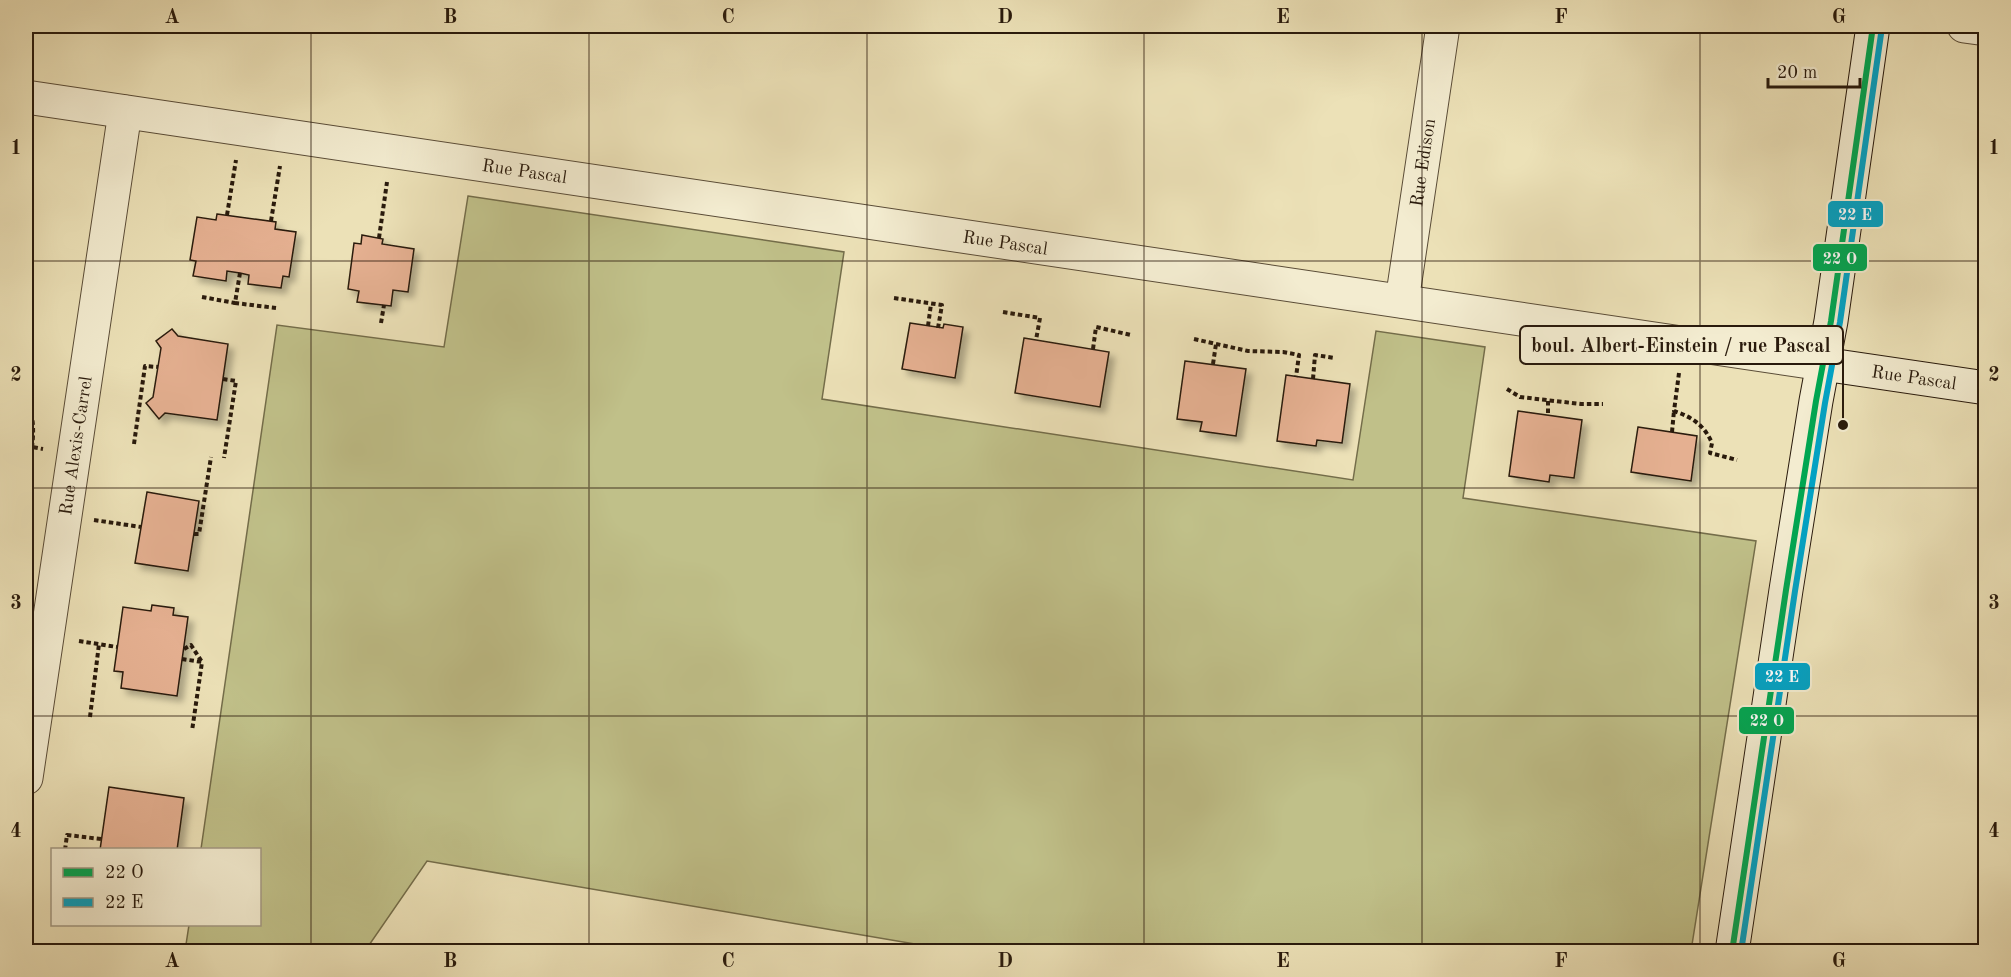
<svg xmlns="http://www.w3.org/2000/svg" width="2011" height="977" viewBox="0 0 2011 977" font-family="'Old Standard TT',serif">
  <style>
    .green { fill: #c0c089; stroke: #746d4a; stroke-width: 1.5 }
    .building { fill: #e5b091; stroke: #291a0c; stroke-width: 1.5; filter: url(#shadow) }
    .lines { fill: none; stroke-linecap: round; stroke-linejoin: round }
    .street-casing { stroke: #5a4c37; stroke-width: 35 }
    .secondary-casing { stroke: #291a0c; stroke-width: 35 }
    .path { stroke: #291a0c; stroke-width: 4; stroke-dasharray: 4.5 3; stroke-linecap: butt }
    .street { stroke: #f3ecd0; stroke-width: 33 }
    .secondary { stroke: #f3ecd0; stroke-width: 33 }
    .bus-1-casing { stroke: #f3ecd0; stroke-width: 10 }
    .bus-2-casing { stroke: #f3ecd0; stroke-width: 10 }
    .bus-1 { stroke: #00a651; stroke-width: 6 }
    .bus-2 { stroke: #02a2c4; stroke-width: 6 }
    .grid { fill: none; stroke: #291a0c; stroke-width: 1.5; stroke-opacity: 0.55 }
    .labels { text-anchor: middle; stroke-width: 4.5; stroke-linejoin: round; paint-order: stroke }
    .street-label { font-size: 18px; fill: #291a0c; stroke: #f3ecd0 }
    .leader { fill: none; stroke: #291a0c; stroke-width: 2 }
    .callout-dot { fill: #291a0c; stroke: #f3ecd0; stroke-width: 2 }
    .callout { fill: #f3ecd0; stroke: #291a0c; stroke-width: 2 }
    .callout-label { font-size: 20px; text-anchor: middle; font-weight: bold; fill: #291a0c }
    .line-badge { stroke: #f3ecd0; stroke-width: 2 }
    .badge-label { font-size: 16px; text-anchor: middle; font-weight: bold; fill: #fff }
    .neatline { fill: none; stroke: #291a0c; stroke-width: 2 }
    .grid-label { font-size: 20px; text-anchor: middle; font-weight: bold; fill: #291a0c }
  </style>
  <defs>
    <filter id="shadow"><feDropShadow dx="5.5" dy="5.5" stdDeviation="3" flood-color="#0004"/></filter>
  </defs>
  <rect width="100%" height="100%" fill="#ece1b7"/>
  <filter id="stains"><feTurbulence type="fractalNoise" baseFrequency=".00333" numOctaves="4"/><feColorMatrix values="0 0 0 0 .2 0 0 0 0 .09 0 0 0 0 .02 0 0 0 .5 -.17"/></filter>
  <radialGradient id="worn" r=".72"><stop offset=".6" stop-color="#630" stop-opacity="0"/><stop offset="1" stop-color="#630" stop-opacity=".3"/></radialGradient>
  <polygon class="green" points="468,196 844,252 822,399 1353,480 1376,331 1485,347 1463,498 1756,541 1691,951 956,951 427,861 365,951 185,951 189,925 260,924 260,850 201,849 277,325 444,347"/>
  <g class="building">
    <polygon points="217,214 276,222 275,229 296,232 289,277 283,276 281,288 248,284 249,275 240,273 227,271 226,281 193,276 196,261 190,260 197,217 216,220"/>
    <polygon points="362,235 383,239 382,244 414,249 408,292 393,290 391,306 357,302 359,291 348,289 354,243 361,244"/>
    <polygon points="910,323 943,328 944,324 963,327 955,378 902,369"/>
    <polygon points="172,329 178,336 228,344 217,420 165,413 159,419 146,403 153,397 161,348 156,341"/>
    <polygon points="1024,338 1109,352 1100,407 1015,393"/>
    <polygon points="1185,361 1246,369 1236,436 1200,431 1202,422 1177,419"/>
    <polygon points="1286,375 1350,384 1342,443 1317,440 1316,446 1277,441"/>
    <polygon points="1518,411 1582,420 1574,478 1550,475 1549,482 1509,476"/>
    <polygon points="1638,427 1697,436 1691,481 1631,472"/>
    <polygon points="147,492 199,501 188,571 135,563"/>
    <polygon points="152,605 174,608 173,615 188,617 177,696 121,688 123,672 114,671 123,607 151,611"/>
    <polygon points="109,787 184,798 177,850 100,850"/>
  </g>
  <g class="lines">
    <defs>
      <g id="street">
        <polyline points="1964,26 1986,29"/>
        <path id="s1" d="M26 97 1823 364"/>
        <path id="s2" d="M1402 301 1443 26"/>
        <path id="s3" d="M26 778 125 112"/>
      </g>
      <g id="secondary">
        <path id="s4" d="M1823 364 1986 388"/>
        <polyline points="1732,952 1786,590 1816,401 1831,321 1873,26"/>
      </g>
    </defs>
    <use href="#street" class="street-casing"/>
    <use href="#secondary" class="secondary-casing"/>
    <g class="path">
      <polyline points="227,215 236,160"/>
      <polyline points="271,221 280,166"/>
      <polyline points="379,238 387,182"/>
      <polyline points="240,273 235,303 276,308"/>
      <polyline points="202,297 235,303"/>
      <polyline points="894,298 942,305 938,328"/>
      <polyline points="1003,312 1040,318 1036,340"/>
      <polyline points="381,323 384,305"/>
      <polyline points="928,326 931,304"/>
      <polyline points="1194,339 1248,351 1283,352 1299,355 1296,377"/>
      <polyline points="1093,349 1096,327 1131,335"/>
      <polyline points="1213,364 1216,344"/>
      <path d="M1679 373 1674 411C1692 417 1704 425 1712 443L1710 453 1737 460"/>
      <polyline points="223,379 236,381 224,458"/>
      <polyline points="1313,379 1315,355 1335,358"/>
      <polyline points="1507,389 1520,397 1581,404 1603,404"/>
      <path d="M26 399C34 413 34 432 32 447"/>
      <polyline points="1548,401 1548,415"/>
      <polyline points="1672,432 1674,411"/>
      <polyline points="134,444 145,366 158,367"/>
      <polyline points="26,446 43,449"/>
      <polyline points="94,520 141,527"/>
      <polyline points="194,534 199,534 211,457"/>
      <polyline points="79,641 117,647"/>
      <polyline points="184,649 191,645 202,662"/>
      <polyline points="182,659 202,662 192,731"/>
      <polyline points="90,717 99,644"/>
      <polyline points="65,850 67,835 101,839"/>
    </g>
    <use href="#street" class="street"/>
    <use href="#secondary" class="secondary"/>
    <defs>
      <polyline id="bus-1" points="1732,952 1786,590 1816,401 1831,321 1873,26"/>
      <polyline id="bus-2" points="1741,952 1795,591 1825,403 1840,322 1882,27"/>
    </defs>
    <use href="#bus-1" class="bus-1-casing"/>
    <use href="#bus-2" class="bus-2-casing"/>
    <use href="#bus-1" class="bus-1"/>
    <use href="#bus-2" class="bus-2"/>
  </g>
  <path class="grid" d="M311 26V952M589 26V952M867 26V952M1144 26V952M1422 26V952M1700 26V952M26 261H1986M26 488H1986M26 716H1986"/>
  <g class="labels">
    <g class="street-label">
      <text dy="6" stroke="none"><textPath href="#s2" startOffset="140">Rue Edison</textPath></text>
      <text dy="6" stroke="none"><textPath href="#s1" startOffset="504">Rue Pascal</textPath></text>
      <text dy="6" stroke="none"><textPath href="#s1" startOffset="990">Rue Pascal</textPath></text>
      <text dy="6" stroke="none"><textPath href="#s4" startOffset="92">Rue Pascal</textPath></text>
      <text dy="6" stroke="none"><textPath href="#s3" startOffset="336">Rue Alexis-Carrel</textPath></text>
    </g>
  </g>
  <path class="leader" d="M1843 425L1843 345"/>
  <circle class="callout-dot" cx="1843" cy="425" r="6"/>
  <rect class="callout" x="1520" y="326" width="323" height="38" rx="6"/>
  <g class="callout-label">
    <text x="1681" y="352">boul. Albert-Einstein / rue Pascal</text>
  </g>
  <g class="line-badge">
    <rect x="1827" y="200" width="57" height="28" rx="6" fill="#02a2c4"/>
    <rect x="1812" y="243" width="56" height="29" rx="6" fill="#00a651"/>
    <rect x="1754" y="662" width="57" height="29" rx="6" fill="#02a2c4"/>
    <rect x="1738" y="706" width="57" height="29" rx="6" fill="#00a651"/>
  </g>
  <g class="badge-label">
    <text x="1855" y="220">22 E</text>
    <text x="1840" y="264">22 O</text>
    <text x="1782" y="682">22 E</text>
    <text x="1767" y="726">22 O</text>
  </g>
  <rect width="2011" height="977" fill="none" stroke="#ece1b7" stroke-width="66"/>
  <rect x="51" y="848" width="210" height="78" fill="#f3ecd0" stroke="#a29882" stroke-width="1.5"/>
  <rect x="63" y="868" width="30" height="9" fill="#00a651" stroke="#a29882" stroke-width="1.5"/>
  <text x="105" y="878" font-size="18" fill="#291a0c">22 O</text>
  <rect x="63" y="898" width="30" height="9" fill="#02a2c4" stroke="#a29882" stroke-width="1.5"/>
  <text x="105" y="908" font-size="18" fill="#291a0c">22 E</text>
  <path d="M1768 78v9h92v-9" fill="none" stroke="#291a0c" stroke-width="3"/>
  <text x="1777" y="78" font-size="18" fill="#291a0c" stroke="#f3ecd0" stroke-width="4.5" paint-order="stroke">20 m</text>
  <rect x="33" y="33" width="1945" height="911" class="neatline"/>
  <g class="grid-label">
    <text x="172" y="23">A</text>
    <text x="450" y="23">B</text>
    <text x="728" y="23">C</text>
    <text x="1005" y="23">D</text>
    <text x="1283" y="23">E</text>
    <text x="1561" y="23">F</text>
    <text x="1839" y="23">G</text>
    <text x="16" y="154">1</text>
    <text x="1994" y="154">1</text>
    <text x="16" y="381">2</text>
    <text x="1994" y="381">2</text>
    <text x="16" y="609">3</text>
    <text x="1994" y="609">3</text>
    <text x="16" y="837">4</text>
    <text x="1994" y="837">4</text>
    <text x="172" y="967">A</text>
    <text x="450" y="967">B</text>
    <text x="728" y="967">C</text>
    <text x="1005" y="967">D</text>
    <text x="1283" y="967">E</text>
    <text x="1561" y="967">F</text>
    <text x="1839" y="967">G</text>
  </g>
  <rect width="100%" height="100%" filter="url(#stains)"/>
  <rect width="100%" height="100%" fill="url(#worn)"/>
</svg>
